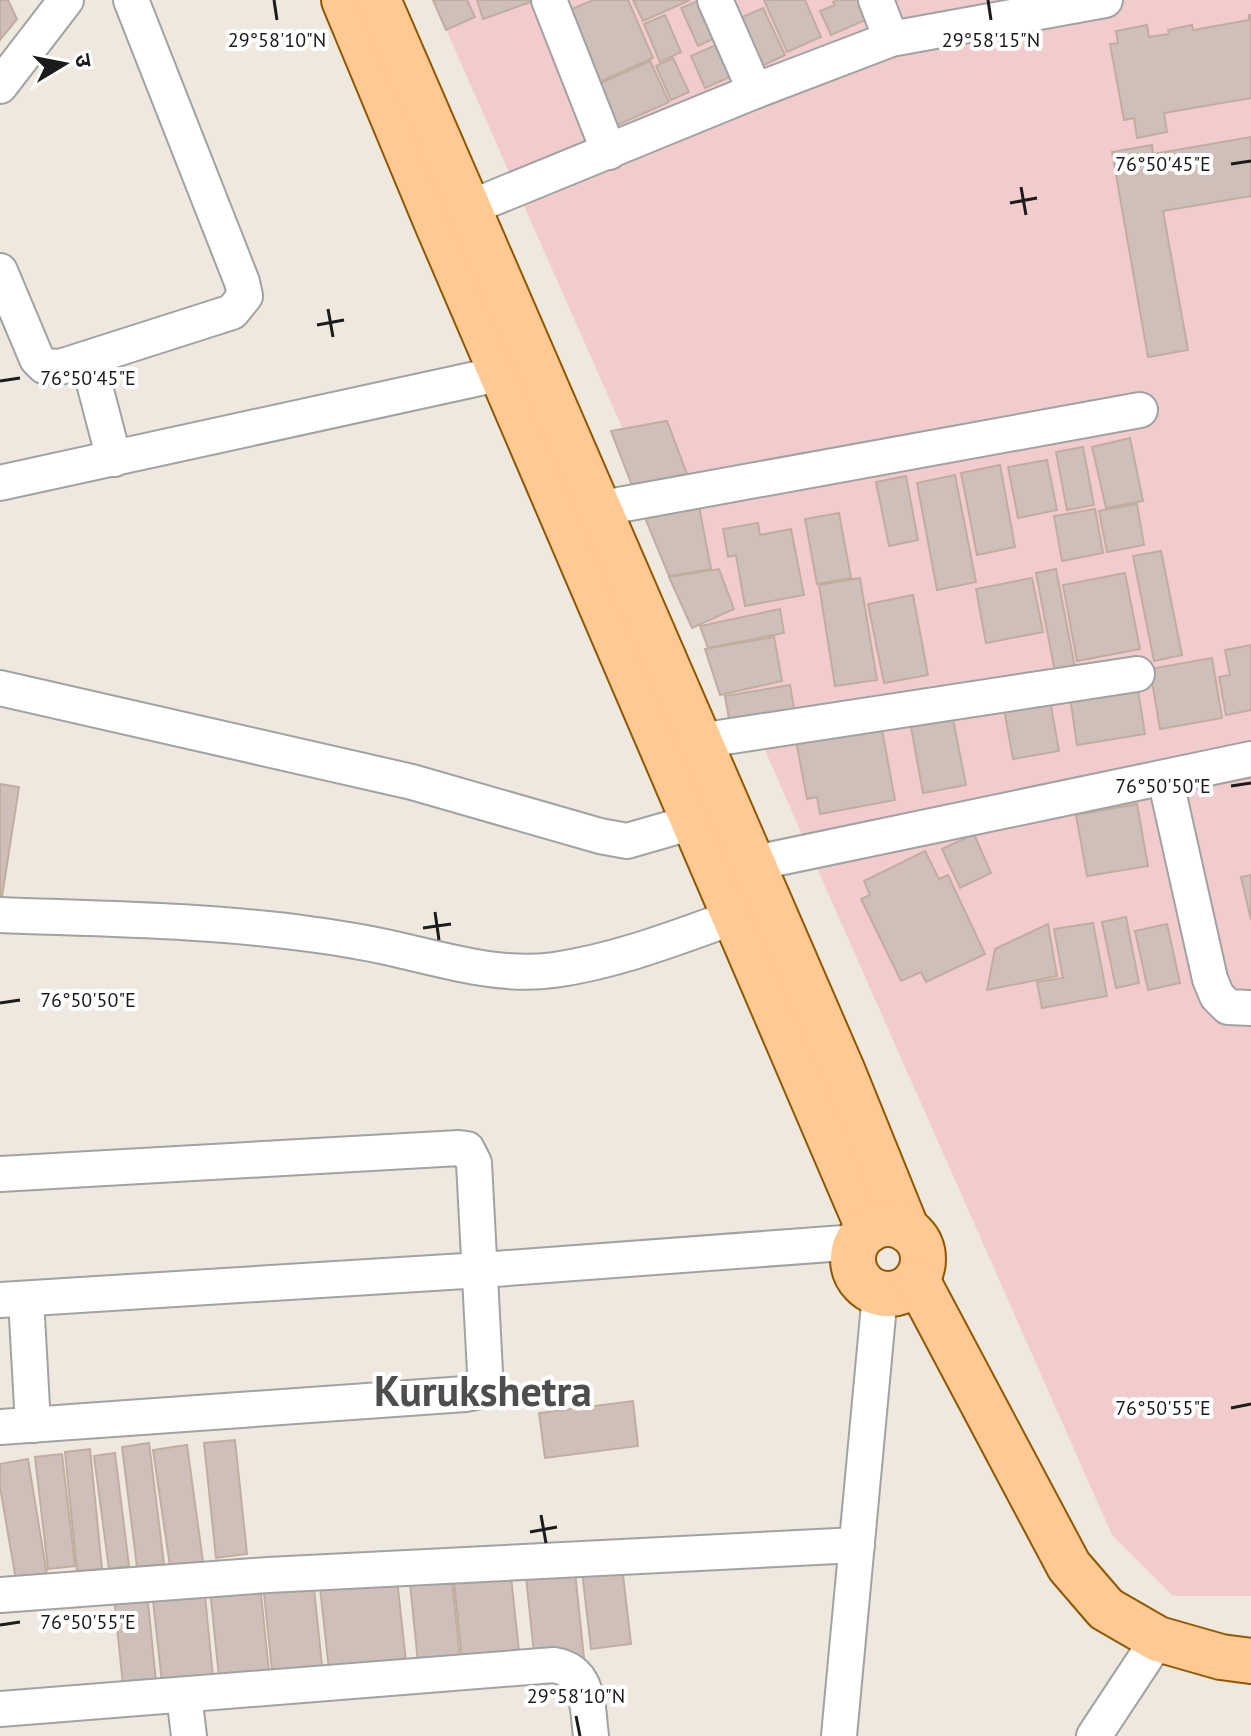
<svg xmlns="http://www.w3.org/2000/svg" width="1251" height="1736" viewBox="0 0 1251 1736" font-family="'PT Sans','Noto Sans Devanagari',sans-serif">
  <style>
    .commercial { fill: #f2cccd }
    .building { fill: #cec0b8; stroke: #c1ada0; stroke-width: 2 }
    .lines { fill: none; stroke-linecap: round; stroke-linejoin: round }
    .minor-casing { stroke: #a2a2a2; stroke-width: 38 }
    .major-casing { stroke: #925800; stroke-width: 48 }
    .minor { stroke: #fff; stroke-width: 34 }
    .major { stroke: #ffc993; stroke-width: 44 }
    .ticks { fill: none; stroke: #1b1b1b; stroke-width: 3 }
    .labels { text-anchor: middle; stroke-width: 8; stroke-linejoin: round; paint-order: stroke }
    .town-label { font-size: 42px; font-weight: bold; fill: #4e4e4e; stroke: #fff }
    .ticks-label { font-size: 20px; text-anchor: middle; fill: #1b1b1b; stroke: #fff; stroke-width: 8; stroke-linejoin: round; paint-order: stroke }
  </style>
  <rect width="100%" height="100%" fill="#eee8df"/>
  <polygon class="commercial" points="433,0 1251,0 1251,1596 1173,1596 1112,1535"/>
  <g class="building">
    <polygon points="0,0 8,0 17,19 0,40"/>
    <polygon points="433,0 467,0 475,17 446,30"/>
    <polygon points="477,0 536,0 483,19"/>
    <polygon points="593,0 628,0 653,58 593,85 561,14"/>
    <polygon points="633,0 690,0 643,21"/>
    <polygon points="700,0 721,35 698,46 681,8"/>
    <polygon points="764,0 805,0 821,37 787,52"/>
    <polygon points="837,0 862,0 870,18 831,35 820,11 835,5 833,2"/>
    <polygon points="763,8 785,55 753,70 731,22"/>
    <polygon points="665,15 681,52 660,62 644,24"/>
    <polygon points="1249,15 1251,15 1251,98 1164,113 1167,132 1137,138 1134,118 1124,120 1110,44 1118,43 1116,31 1147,25 1149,37 1169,34 1168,30 1192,25 1193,30 1249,20"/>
    <polygon points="725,41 739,73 705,88 691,56"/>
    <polygon points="673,58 689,92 671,100 656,66"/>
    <polygon points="650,61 669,102 611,128 592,87"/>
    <polygon points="1251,137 1251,196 1163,211 1188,350 1148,357 1112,152 1152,145 1153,154"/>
    <polygon points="667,421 687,474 632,485 611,431"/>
    <polygon points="1130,438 1143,501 1106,508 1092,447"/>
    <polygon points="1083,447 1094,505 1067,510 1056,452"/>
    <polygon points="1047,460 1057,510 1018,518 1008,467"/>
    <polygon points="1000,465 1015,547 977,555 961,473"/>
    <polygon points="955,475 976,582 937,590 917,483"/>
    <polygon points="906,476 918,540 889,546 876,482"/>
    <polygon points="697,496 711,569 669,576 641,508"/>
    <polygon points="1137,504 1144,545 1107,552 1099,511"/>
    <polygon points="1095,509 1103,553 1062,561 1054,516"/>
    <polygon points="839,513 851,578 817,584 805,519"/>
    <polygon points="758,523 760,535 791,529 804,595 745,606 736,555 728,557 723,529"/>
    <polygon points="1161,551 1182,655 1154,661 1133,556"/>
    <polygon points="719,569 734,609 692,628 669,577"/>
    <polygon points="1056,569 1075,668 1055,672 1036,573"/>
    <polygon points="1125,573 1140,649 1077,661 1063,585"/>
    <polygon points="860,578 877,680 835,686 819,585"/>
    <polygon points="1032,578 1043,632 986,643 976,589"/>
    <polygon points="913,595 928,675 884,683 868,604"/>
    <polygon points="780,609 784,633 708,648 700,626"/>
    <polygon points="774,637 782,681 720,695 705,649"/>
    <polygon points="1251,645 1251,710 1226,715 1219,677 1230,675 1225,650"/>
    <polygon points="1212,658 1222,718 1160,729 1150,669"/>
    <polygon points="1134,666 1145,734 1077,745 1067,676"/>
    <polygon points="790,685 795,714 730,725 725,696"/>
    <polygon points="1049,695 1059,751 1013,759 1003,703"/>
    <polygon points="880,719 895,800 820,814 817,797 807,799 795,735"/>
    <polygon points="953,719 966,785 923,793 911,727"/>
    <polygon points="0,784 19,787 1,903 0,903"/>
    <polygon points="1137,804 1148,866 1087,876 1076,815"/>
    <polygon points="974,834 991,873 960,888 942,849"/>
    <polygon points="925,851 939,879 948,875 985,954 926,982 921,972 901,981 861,899 870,895 864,881"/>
    <polygon points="1251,875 1251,920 1241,877"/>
    <polygon points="1126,917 1139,983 1116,988 1102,922"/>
    <polygon points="1093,923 1107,996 1042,1008 1037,982 1063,978 1054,929"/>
    <polygon points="1048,924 1057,976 987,990 995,949"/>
    <polygon points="1167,924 1180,983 1148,990 1135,931"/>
    <polygon points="633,1401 638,1446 545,1458 539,1413"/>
    <polygon points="235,1440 247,1554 216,1558 204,1443"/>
    <polygon points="149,1443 164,1564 137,1567 122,1447"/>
    <polygon points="187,1445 203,1562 170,1566 153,1450"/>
    <polygon points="90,1449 102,1569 77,1571 65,1452"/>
    <polygon points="115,1453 129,1566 109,1569 94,1456"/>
    <polygon points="62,1454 75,1566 48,1569 35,1457"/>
    <polygon points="28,1459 47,1575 16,1580 0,1487 0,1464"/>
    <polygon points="574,1562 584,1658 535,1663 525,1567"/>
    <polygon points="622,1566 631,1644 591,1649 582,1571"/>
    <polygon points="510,1567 520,1661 463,1667 453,1573"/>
    <polygon points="396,1570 407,1671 330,1679 319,1578"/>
    <polygon points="451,1570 461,1668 419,1672 409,1574"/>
    <polygon points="313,1579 323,1675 273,1680 263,1584"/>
    <polygon points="260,1584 270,1682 220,1687 210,1589"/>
    <polygon points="204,1586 214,1687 163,1692 152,1591"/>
    <polygon points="147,1593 157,1691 124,1695 114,1597"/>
  </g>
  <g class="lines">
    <defs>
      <g id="minor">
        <polyline points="549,0 609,152"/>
        <polyline points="715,0 755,91"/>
        <polyline points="876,0 891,39"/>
        <polyline points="0,86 66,0"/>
        <polyline points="447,217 755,91 891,39 1105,0"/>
        <polyline points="0,271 37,359 44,366 60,367 232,312 245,296 242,282 131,0"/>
        <polyline points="88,360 114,459"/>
        <polyline points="0,483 503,373"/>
        <polyline points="575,513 1140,410"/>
        <polyline points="0,688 412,782 600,836 627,841 693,822"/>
        <polyline points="699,741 1137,674"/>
        <polyline points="1165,778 1210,979 1217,996 1228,1007 1251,1008"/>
        <polyline points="731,868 1251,759"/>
        <path d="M0 915C103 919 207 920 309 934 339 938 370 943 399 950 451 962 500 977 554 970 617 961 675 938 734 917"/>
        <polyline points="0,1174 459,1148 467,1149 474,1163 485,1372 483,1384 476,1392 465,1394 0,1427"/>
        <polyline points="26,1299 33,1425"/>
        <polyline points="0,1300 481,1270 857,1242"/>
        <polyline points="0,1595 268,1575 857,1545"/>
        <polyline points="184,1695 189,1736"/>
        <path d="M0 1709 554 1665C590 1671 587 1705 591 1736"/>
        <polyline points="839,1736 880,1294"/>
        <polyline points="1094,1736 1158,1639"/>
      </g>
      <g id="major">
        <polyline points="344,0 436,221 869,1230"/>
        <polyline points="378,0 843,1072 907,1230"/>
        <circle cx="888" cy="1259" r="35"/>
        <polyline points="917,1280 1069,1566 1106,1609 1158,1639 1221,1657 1251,1661"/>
      </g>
    </defs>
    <use href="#minor" class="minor-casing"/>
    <use href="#major" class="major-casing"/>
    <use href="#minor" class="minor"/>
    <use href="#major" class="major"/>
  </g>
  <path class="ticks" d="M274 0 277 20M988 0 991 20M1231 164 1251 161M1021 187 1026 215M1010 203 1037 198M328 309 333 337M317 325 344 320M0 381 20 378M1231 786 1251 783M435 912 439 940M423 928 451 924M0 1003 20 1000M1231 1408 1251 1404M541 1515 546 1543M530 1532 557 1527M0 1625 20 1622M576 1716 580 1736"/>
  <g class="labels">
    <g class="town-label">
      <text x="483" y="1406">Kurukshetra</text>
    </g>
  </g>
  <g class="ticks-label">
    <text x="277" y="47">29°58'10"N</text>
    <text x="991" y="47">29°58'15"N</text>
    <text x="1163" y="171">76°50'45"E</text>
    <text x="88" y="385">76°50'45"E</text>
    <text x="1163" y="793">76°50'50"E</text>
    <text x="88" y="1007">76°50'50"E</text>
    <text x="1163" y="1415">76°50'55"E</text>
    <text x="88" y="1629">76°50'55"E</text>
    <text x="576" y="1703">29°58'10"N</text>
  </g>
  <g transform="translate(64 64) rotate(80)" stroke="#ffffff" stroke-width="6" paint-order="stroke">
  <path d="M0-6L14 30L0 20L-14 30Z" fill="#1b1b1b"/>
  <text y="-12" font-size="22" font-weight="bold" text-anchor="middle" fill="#1b1b1b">उ</text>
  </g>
</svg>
